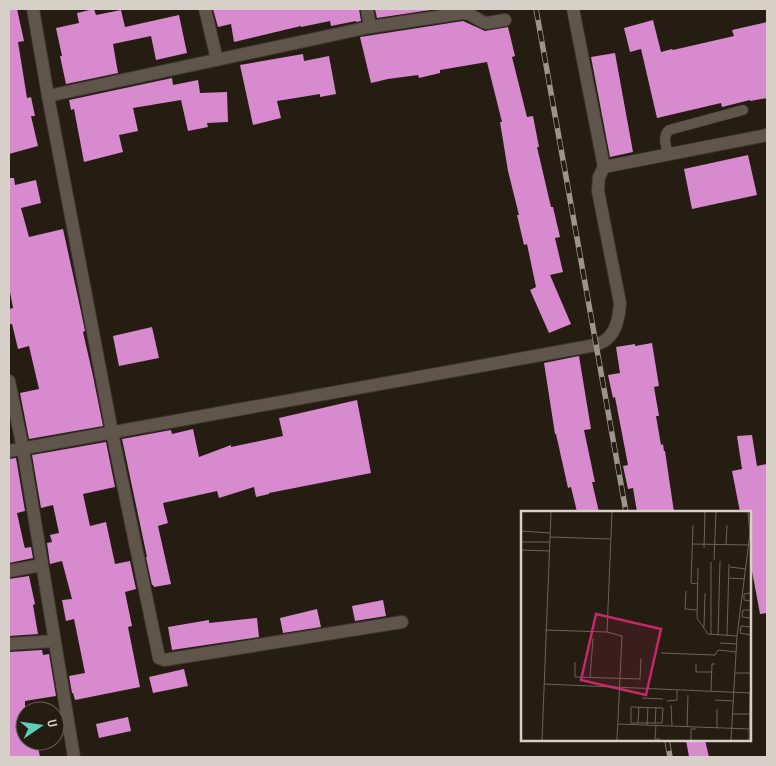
<svg xmlns="http://www.w3.org/2000/svg" width="776" height="766" viewBox="0 0 776 766" font-family="'Sofia Sans Condensed',sans-serif">
  <style>
    .building { fill: #d78acd }
    .lines { fill: none; stroke-linecap: round; stroke-linejoin: round }
    .service-casing { stroke: #3e3631; stroke-width: 11 }
    .minor-casing { stroke: #3e3631; stroke-width: 14 }
    .service { stroke: #60554a; stroke-width: 10 }
    .minor { stroke: #60554a; stroke-width: 12 }
    .rail-casing { stroke: #9c958d; stroke-width: 5.5 }
    .rail { stroke: #251c12; stroke-width: 4; stroke-dasharray: 11; stroke-linecap: butt }
    .inset-road { fill: none; stroke: #6c645b; stroke-width: 1 }
    .view { fill: #c42a66; fill-opacity: 0.15; stroke: #c42a66; stroke-width: 2.5 }
    .inset-edge { fill: none; stroke: #d6d0c9; stroke-width: 2.5 }
  </style>
  <rect width="100%" height="100%" fill="#251c12"/>
  <g class="building">
    <polygon points="9,9 17,9 24,41 18,42 27,98 31,97 35,116 31,116 38,146 9,154"/>
    <polygon points="94,9 96,15 121,10 125,27 179,15 187,53 156,60 151,36 113,44 118,73 66,84 60,56 62,56 56,28 79,23 77,13"/>
    <polygon points="213,9 359,9 361,21 356,22 356,21 331,26 330,21 301,27 301,26 234,42 231,24 218,27"/>
    <polygon points="375,9 437,9 377,18"/>
    <polygon points="653,20 661,52 672,49 673,50 734,36 732,30 767,22 767,98 750,101 750,100 722,107 721,103 657,118 641,49 630,52 624,28"/>
    <polygon points="463,21 485,31 508,27 515,56 512,57 527,117 533,116 539,147 537,147 551,207 553,207 560,237 555,238 563,272 550,275 571,324 549,333 530,290 536,287 527,244 524,245 517,215 519,215 508,171 500,122 502,122 487,62 440,70 440,73 419,78 418,75 388,79 371,83 360,37"/>
    <polygon points="615,53 633,152 610,157 591,57"/>
    <polygon points="303,54 304,61 329,56 336,94 320,97 320,94 277,101 281,118 253,125 240,65"/>
    <polygon points="172,78 173,85 198,80 200,93 227,92 228,122 207,123 208,127 188,131 181,100 133,108 138,131 119,135 123,152 84,162 74,109 71,110 69,100"/>
    <polygon points="748,155 757,195 692,209 684,169"/>
    <polygon points="9,178 14,178 15,185 36,180 41,203 21,208 29,237 63,229 79,302 85,331 83,332 93,376 103,426 29,439 20,393 39,389 29,346 18,349 12,324 9,324 9,309 13,308 9,287"/>
    <polygon points="152,327 159,358 119,366 113,336"/>
    <polygon points="652,343 659,386 654,387 659,416 656,416 661,445 663,444 664,451 665,451 674,512 637,512 633,488 628,489 623,466 628,465 615,397 613,398 608,375 620,373 616,347 635,344 635,346"/>
    <polygon points="579,356 591,429 584,430 595,482 592,482 599,512 577,512 571,487 568,488 556,434 555,434 544,363"/>
    <polygon points="357,400 371,473 269,493 269,494 256,497 254,487 219,498 217,491 163,503 168,523 158,526 171,584 154,587 153,585 152,585 146,557 147,557 122,439 171,430 172,434 193,429 199,457 231,445 231,447 283,436 279,418"/>
    <polygon points="752,435 757,466 767,464 767,613 760,614 750,560 750,512 740,512 732,471 742,469 737,436"/>
    <polygon points="106,442 115,487 83,494 90,526 106,522 115,564 130,561 136,589 125,592 132,626 128,627 140,687 75,700 73,693 72,693 69,676 85,673 74,619 66,621 62,600 72,599 62,561 50,564 47,543 52,542 50,535 59,533 53,505 41,508 32,455"/>
    <polygon points="16,458 25,511 17,513 24,545 25,548 31,547 33,558 9,563 9,459"/>
    <polygon points="29,576 35,604 33,605 38,634 9,636 9,579"/>
    <polygon points="383,600 386,616 355,621 352,606"/>
    <polygon points="317,609 321,627 283,633 280,618"/>
    <polygon points="257,618 259,637 172,650 168,627 209,620 209,623"/>
    <polygon points="42,650 43,655 49,654 56,696 25,701 25,741 37,741 40,757 9,757 9,652"/>
    <polygon points="184,669 188,686 153,693 149,677"/>
    <polygon points="128,717 131,731 99,738 96,724"/>
    <polygon points="686,740 705,740 709,757 689,757"/>
  </g>
  <g class="lines">
    <defs>
      <path id="service" d="M668 154C666 145 662 137 669 130L743 110"/>
      <g id="minor">
        <polyline points="33,9 48,96 112,432 159,658 164,660 402,622"/>
        <polyline points="205,9 217,60"/>
        <polyline points="367,9 370,27"/>
        <polyline points="573,9 604,167"/>
        <polyline points="48,96 370,27 463,13 469,14 483,22 487,23 505,20"/>
        <polyline points="9,381 23,449 74,757"/>
        <path d="M9 451 596 345C599 343 604 342 607 339 617 330 619 316 620 303L598 191 599 177 604 167 767 135"/>
        <polyline points="9,571 42,565"/>
        <polyline points="9,644 54,641"/>
      </g>
    </defs>
    <use href="#service" class="service-casing"/>
    <use href="#minor" class="minor-casing"/>
    <use href="#service" class="service"/>
    <use href="#minor" class="minor"/>
    <defs>
      <g id="rail">
        <polyline points="536,9 626,512"/>
        <polyline points="667,740 670,757"/>
      </g>
    </defs>
    <use href="#rail" class="rail-casing"/>
    <use href="#rail" class="rail"/>
  </g>
  <g transform="translate(521 511)">
    <rect width="230" height="230" fill="#251c12"/>
    <path class="inset-road" d="M91 1 86 121 101 125 96 229M172 14 170 72 177 73M0 20 29 22M29 26 89 28M0 31H29M172 33 227 34M205 33 206 14M183 37 184 1M0 39 29 40M193 49 195 1M209 56 225 58M177 57 176 107 187 123 216 125M208 67 224 68M165 80 164 98 176 99M230 82 223 83V89L230 90M230 99H222L221 106 230 107M183 116 184 82M230 116 220 115 219 122 230 124M24 119 86 121M190 123V51M197 124 199 50M206 124 208 53M199 132 216 133M140 142 194 144 197 139 215 141M54 151V166L119 168 120 147M175 153V161H191M214 162H230M69 167 72 127M23 173 230 182M190 180 191 153H194M121 187 142 188M194 189 213 190M146 190 156 189V179M150 194 151 215M110 196 142 197 141 212H110ZM212 203H229M117 212 118 196M97 213 229 218M134 213 135 196M126 214 127 196M135 214 134 228H139M166 216 167 184M196 217V198M21 229 30 1M170 229V218H175M210 229 216 125 229 22 227 1M228 229 229 182"/>
    <path class="view" d="M75 103 140 118 125 184 60 169Z"/>
    <rect width="230" height="230" class="inset-edge"/>
  </g>
  <rect width="776" height="766" fill="none" stroke="#d6d0c9" stroke-width="20"/>
  <g transform="translate(40 726) rotate(77)"><circle r="24" fill="#251c12" stroke="#6c645b"/>
  <path d="M0-4L9 19L0 12L-9 19Z" fill="#5dceb8"/>
  <text y="-8" font-size="14" font-weight="bold" text-anchor="middle" fill="#d6d0c9">U</text>
  </g>
</svg>
